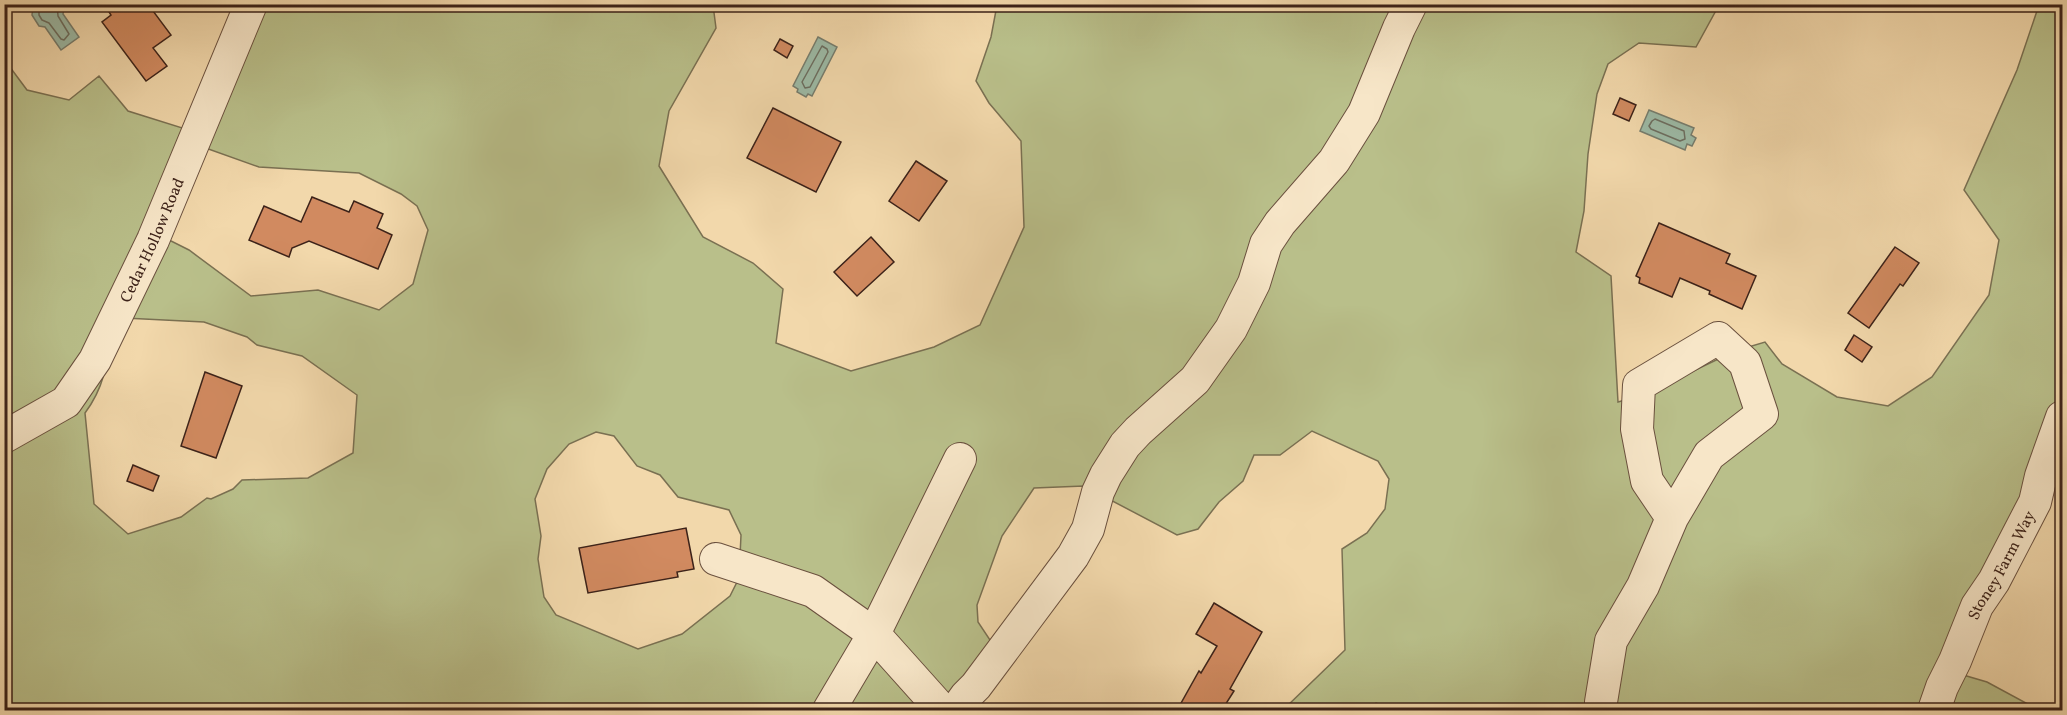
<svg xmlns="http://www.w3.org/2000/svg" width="2067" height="715" viewBox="0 0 2067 715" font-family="Vollkorn,serif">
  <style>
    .green { fill: #b9bf8a; stroke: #7a7052; stroke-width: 1.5; fill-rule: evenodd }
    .water { fill: #9cbaa6; stroke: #767d6e; stroke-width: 1.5 }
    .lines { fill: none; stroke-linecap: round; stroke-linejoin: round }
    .shore { stroke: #6c6e60; stroke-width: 1.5 }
    .building { fill: #d18a60; stroke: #3c2219; stroke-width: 1.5 }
    .minor-casing { stroke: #6a503e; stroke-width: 34 }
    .minor { stroke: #f7e6c8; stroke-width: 32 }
    .labels { text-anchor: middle; stroke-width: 5; stroke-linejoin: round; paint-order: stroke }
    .street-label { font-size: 16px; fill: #3c2219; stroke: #f7e6c8 }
  </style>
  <rect width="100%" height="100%" fill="#f2d8ab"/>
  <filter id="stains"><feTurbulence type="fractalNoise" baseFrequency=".00333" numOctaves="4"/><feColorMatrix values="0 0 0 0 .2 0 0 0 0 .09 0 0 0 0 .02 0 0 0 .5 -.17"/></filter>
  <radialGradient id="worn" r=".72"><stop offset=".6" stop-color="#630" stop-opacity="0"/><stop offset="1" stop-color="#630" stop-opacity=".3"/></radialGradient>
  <path class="green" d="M244 5H713L716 28 669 111 659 166 703 237 753 263 783 289 776 343 851 371 934 347 980 325 1024 227 1021 141 989 103 976 81 991 37 997 5H1719L1696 47 1639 43 1608 64 1597 94 1588 154 1584 211 1576 252 1611 276 1618 402 1643 395 1735 351 1765 342 1782 364 1837 397 1888 406 1932 377 1989 295 1999 240 1964 190 2017 70 2039 5H2062V472L2052 468 1953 672 1987 682 2039 710H1394L1376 703 1368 710H1283L1345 650 1342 549 1367 533 1385 509 1389 479 1378 461 1312 431 1280 455H1254L1243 481 1219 502 1198 529 1177 535 1084 486 1034 488 1002 536 977 605 978 622 996 649 983 681 978 710H5L4 59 27 90 69 100 99 76 128 111 182 128 191 116ZM186 141 259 167 359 173 401 194 417 206 428 230 413 284 379 310 318 290 251 296 189 250 147 229ZM124 318 204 322 247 337 257 345 302 356 357 395 353 453 308 478 242 480 233 489 211 499 207 498 181 517 128 534 94 504 85 413C108 382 107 357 112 320ZM596 432 614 436 637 466 660 475 678 497 729 510 741 535 739 578 730 596 682 634 638 649 556 615 544 597 538 559 541 536 535 499 547 469 569 444Z"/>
  <g class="water">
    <polygon points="33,5 62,5 64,8 63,14 79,37 61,50 45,27 39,26 32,15"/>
    <polygon points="818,37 837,47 812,96 808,94 806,97 797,92 798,89 793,86"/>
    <polygon points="1649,110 1694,128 1691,135 1696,138 1692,146 1687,144 1685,150 1640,131"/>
  </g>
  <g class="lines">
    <g class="shore">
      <polyline points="39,4 39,15 42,20 49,23 61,39 64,40 69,34 58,16 57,4"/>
      <polygon points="822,46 827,49 828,52 810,87 805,88 802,82"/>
      <polygon points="1655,119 1684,131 1685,139 1680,141 1651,129 1649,126 1652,121"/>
    </g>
  </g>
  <g class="building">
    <polygon points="104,4 156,4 153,11 171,35 153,48 167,66 146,81 102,22 111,15"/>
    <polygon points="780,39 793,46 787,58 774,50"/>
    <polygon points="1620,98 1636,105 1629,121 1613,114"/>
    <polygon points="773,108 841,142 816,192 747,158"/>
    <polygon points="916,161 947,181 919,221 889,201"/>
    <polygon points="312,197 349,212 354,201 383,214 377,228 392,235 378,269 309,241 292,248 289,257 249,240 264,206 301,222"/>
    <polygon points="1659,223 1730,254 1726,263 1756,276 1742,309 1709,294 1710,291 1680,278 1672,297 1639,283 1640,278 1636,276"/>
    <polygon points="871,237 894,262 857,296 834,272"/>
    <polygon points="1895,247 1919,263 1903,286 1900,284 1869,328 1848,313"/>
    <polygon points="1854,335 1872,347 1862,362 1845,350"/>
    <polygon points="205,372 242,386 216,458 181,446"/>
    <polygon points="133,465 159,476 153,491 127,481"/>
    <polygon points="686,528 694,569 677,572 678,577 588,593 579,548"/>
    <polygon points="1214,603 1262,632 1230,689 1234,691 1222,710 1189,710 1180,705 1199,671 1201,673 1217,646 1196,634"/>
  </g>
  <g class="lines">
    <defs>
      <g id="minor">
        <path id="s1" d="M4 437 66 402 95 360 153 240 251 4"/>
        <polyline points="716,559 813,591 874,634 942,710"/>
        <polyline points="829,710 874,634 960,459"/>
        <polyline points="956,710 966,696 976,686 1073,556 1088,529 1098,492 1106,475 1125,445 1138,431 1195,380 1231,329 1254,283 1266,244 1280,223 1334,161 1364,113 1399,28 1411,4"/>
        <polyline points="1601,710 1601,702 1611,641 1643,586 1672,518 1709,455 1762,414 1745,363 1718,338 1639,385 1637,429 1647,481 1672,518"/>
        <path id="s2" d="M1934 710 1942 687 1955 661 1977 606 1994 581 2035 502 2041 476 2062 417"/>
      </g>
    </defs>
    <use href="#minor" class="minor-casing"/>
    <use href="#minor" class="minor"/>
  </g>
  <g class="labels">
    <g class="street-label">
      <text dy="6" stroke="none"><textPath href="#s1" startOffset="255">Cedar Hollow Road</textPath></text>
      <text dy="6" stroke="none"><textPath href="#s2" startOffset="160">Stoney Farm Way</textPath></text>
    </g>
  </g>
  <rect width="2067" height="715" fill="none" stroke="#f2d8ab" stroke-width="24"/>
  <rect x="6" y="6" width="2055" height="703" fill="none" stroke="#3c2219" stroke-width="3"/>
  <rect x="12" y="12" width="2043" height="691" fill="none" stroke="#3c2219" stroke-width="1.5"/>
  <rect width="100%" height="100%" filter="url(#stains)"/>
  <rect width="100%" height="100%" fill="url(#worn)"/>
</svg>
